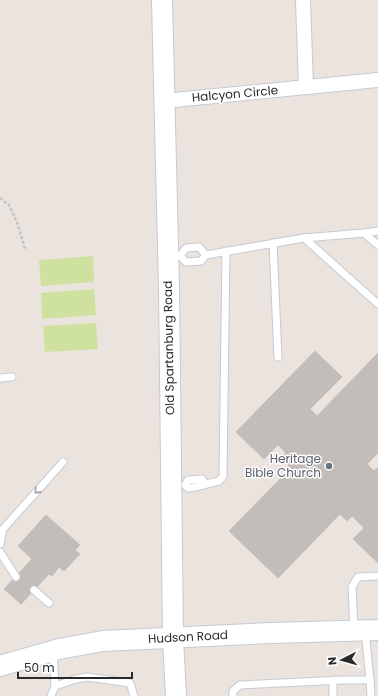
<svg xmlns="http://www.w3.org/2000/svg" width="378" height="696" viewBox="0 0 378 696" font-family="Poppins,sans-serif">
  <style>
    .pitch { fill: #cfe19e }
    .building { fill: #c3bdba; stroke: #c6bfb8 }
    .lines { fill: none; stroke-linecap: round; stroke-linejoin: round }
    .lane-casing { stroke: #c6cad2; stroke-width: 9 }
    .street-casing { stroke: #c6cad2; stroke-width: 16 }
    .secondary-casing { stroke: #c6cad2; stroke-width: 22 }
    .path { stroke: #c3c3c3; stroke-width: 2.5; stroke-dasharray: 3 2; stroke-linecap: butt }
    .lane { stroke: #fff; stroke-width: 7 }
    .street { stroke: #fff; stroke-width: 14 }
    .secondary { stroke: #fff; stroke-width: 20 }
    .oneway { stroke: #9f9f9f }
    .worship-dot { fill: #6b7280; stroke: #fff; stroke-width: 1.5 }
    .labels { text-anchor: middle; stroke-width: 3; stroke-linejoin: round; paint-order: stroke }
    .street-label { font-size: 12px; fill: #2a2a2a; stroke: #fff }
    .worship-label { font-size: 12px; fill: #5b616d; stroke: #fff; text-anchor: end }
  </style>
  <rect width="100%" height="100%" fill="#ebe3de"/>
  <g class="pitch">
    <polygon points="93,256 94,282 41,286 39,260"/>
    <polygon points="94,289 96,315 42,319 41,293"/>
    <polygon points="96,323 98,349 45,352 43,326"/>
  </g>
  <g class="building">
    <polygon points="315,351 342,377 310,409 317,416 378,353 378,453 367,464 374,471 378,467 378,563 353,539 364,528 352,516 347,521 340,514 278,578 229,531 291,468 281,458 286,453 278,445 264,459 236,432"/>
    <polygon points="46,515 80,545 75,550 80,554 64,571 59,567 52,576 49,574 21,604 4,589 32,559 18,546"/>
  </g>
  <g class="lines">
    <defs>
      <g id="lane">
        <polyline points="364,233 378,231"/>
        <polyline points="304,238 364,233 378,245"/>
        <polyline points="273,243 278,357"/>
        <polyline points="206,255 199,247 186,248 180,256 186,262 201,261 206,255 304,238 378,304"/>
        <polyline points="0,378 12,377"/>
        <path d="M205 483 202 479 188 480 185 485 188 488C200 487 208 483 219 481L223 476 226 251"/>
        <polyline points="0,544 3,529 63,462"/>
        <polyline points="0,552 16,577"/>
        <polyline points="34,590 49,603"/>
        <polyline points="354,629 352,587 358,577 378,576"/>
        <polyline points="365,631 370,680"/>
        <polyline points="53,651 55,686 76,679 87,677 130,683 134,696"/>
        <polyline points="333,680 333,696"/>
        <polyline points="51,696 55,686"/>
        <polyline points="233,696 233,691 240,685 343,680 370,680 371,696"/>
      </g>
      <g id="street">
        <polyline points="303,0 306,87"/>
        <polyline points="164,101 378,80"/>
      </g>
      <g id="secondary">
        <polyline points="162,0 169,287 173,638 176,696"/>
        <polyline points="0,666 59,649 103,641 271,633 378,630"/>
      </g>
    </defs>
    <use href="#lane" class="lane-casing"/>
    <use href="#street" class="street-casing"/>
    <use href="#secondary" class="secondary-casing"/>
    <polyline class="path" points="0,198 9,205 17,222 25,249"/>
    <use href="#lane" class="lane"/>
    <use href="#street" class="street"/>
    <use href="#secondary" class="secondary"/>
  </g>
  <defs><path id="oneway-chevron" d="M-2-3.5L2.5 0L-2 3.5" fill="none" stroke-width="1.6" stroke-linecap="round" stroke-linejoin="round"/></defs>
  <use class="oneway" href="#oneway-chevron" transform="translate(37 491) rotate(132)"/>
  <circle class="worship-dot" cx="329" cy="466" r="4"/>
  <g class="labels">
    <g class="street-label">
      <text transform="translate(235 94) rotate(-5)" y="4">Halcyon Circle</text>
      <text transform="translate(169 348) rotate(-91)" y="4">Old Spartanburg Road</text>
      <text transform="translate(188 637) rotate(-3)" y="4">Hudson Road</text>
    </g>
    <g class="worship-label">
      <text x="321" y="463">Heritage<tspan x="321" dy="14">Bible Church</tspan></text>
    </g>
  </g>
  <g transform="translate(342 660) rotate(264)" stroke="#ffffff" stroke-width="3" paint-order="stroke">
  <path d="M0-3L7 15L0 10L-7 15Z" fill="#2a2a2a"/>
  <text y="-6" font-size="11" font-weight="bold" text-anchor="middle" fill="#2a2a2a">N</text>
  </g>
  <path d="M18 672v6h114v-6" fill="none" stroke="#2a2a2a" stroke-width="2"/>
  <text x="24" y="672" font-size="12" fill="#2a2a2a" stroke="#ffffff" stroke-width="3" paint-order="stroke">50 m</text>
</svg>
